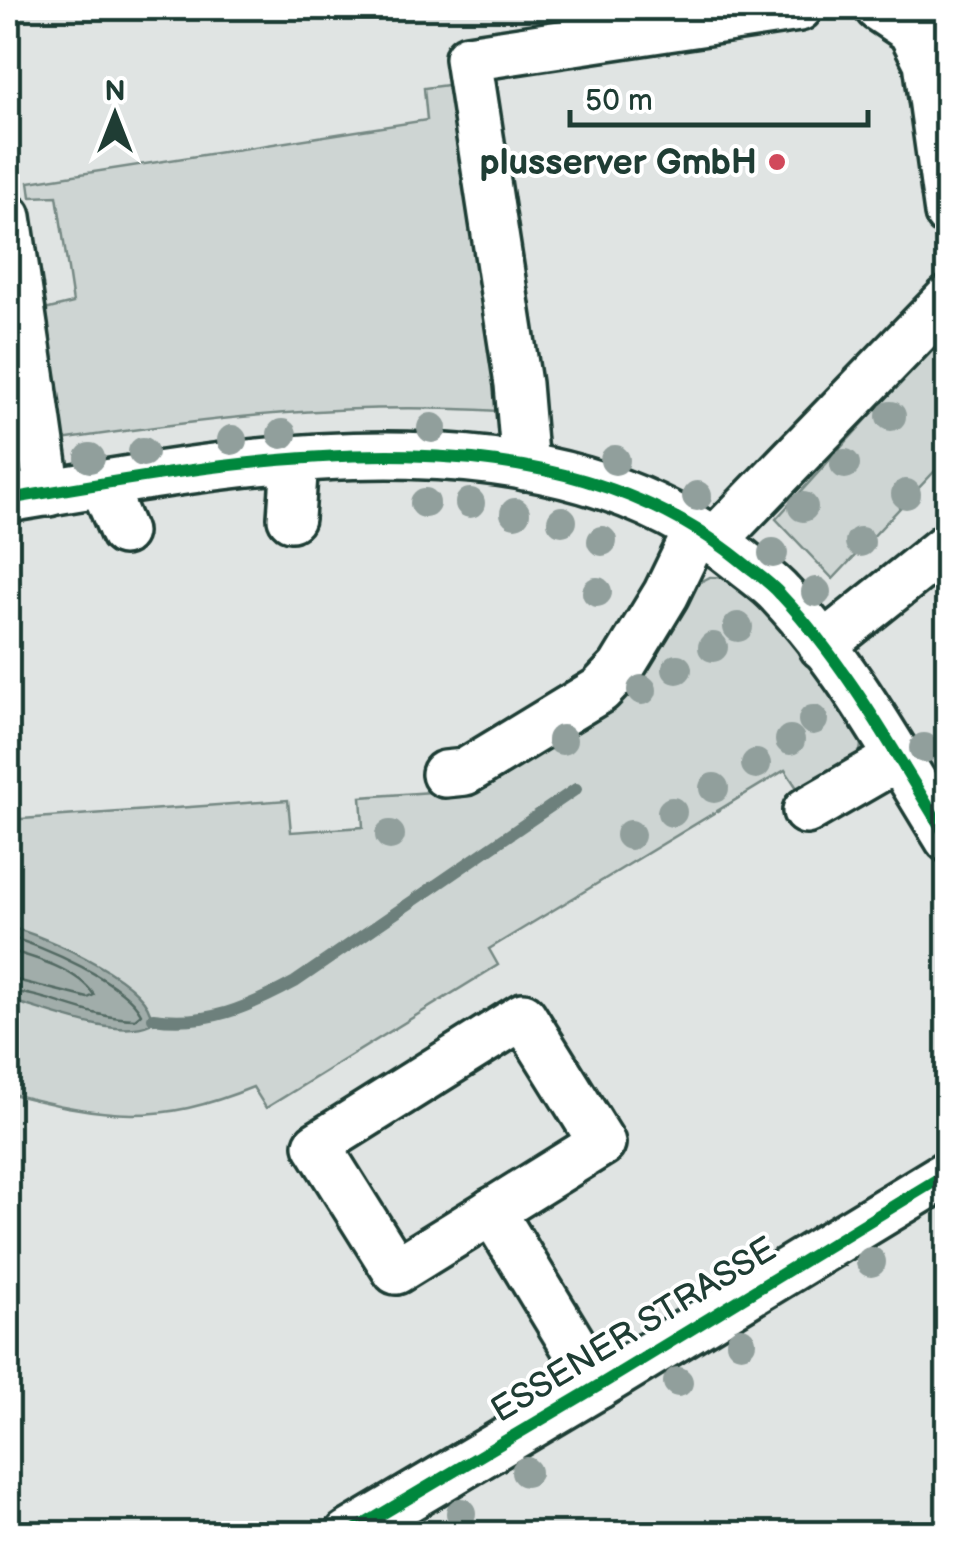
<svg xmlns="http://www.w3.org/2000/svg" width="955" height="1541" viewBox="0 0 955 1541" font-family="'Balsamiq Sans',sans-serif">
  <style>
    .built { fill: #e0e4e3 }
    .green { fill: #ced5d3; stroke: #768984; stroke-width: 2.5 }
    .water { fill: #a1adaa; stroke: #6d807b; stroke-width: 2.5 }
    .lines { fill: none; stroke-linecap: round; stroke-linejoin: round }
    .shore { stroke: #536a63; stroke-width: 2.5 }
    .stream { stroke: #6d807b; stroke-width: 12 }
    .minor-casing { stroke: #1f3d34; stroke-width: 52 }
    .minor { stroke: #fff; stroke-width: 45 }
    .cycleway-casing { stroke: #fff; stroke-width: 19 }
    .cycleway { stroke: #00873e; stroke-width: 12 }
    .tree { fill: #919f9c }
    .poi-dot { fill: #d1495b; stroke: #fff; stroke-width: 4 }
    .labels { text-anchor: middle; stroke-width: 8; stroke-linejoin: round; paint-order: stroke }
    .poi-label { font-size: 35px; font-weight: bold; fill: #1f3d34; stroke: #fff; text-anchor: end }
    .street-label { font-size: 35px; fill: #1f3d34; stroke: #fff }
  </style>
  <rect width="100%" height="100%" fill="#f2f3f3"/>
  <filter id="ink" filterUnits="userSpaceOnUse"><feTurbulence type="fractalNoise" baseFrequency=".01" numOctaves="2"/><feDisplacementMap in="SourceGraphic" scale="20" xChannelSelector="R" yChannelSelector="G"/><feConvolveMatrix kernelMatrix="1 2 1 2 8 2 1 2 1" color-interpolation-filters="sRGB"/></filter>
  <g filter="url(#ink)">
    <rect class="built" x="8" y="8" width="939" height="1525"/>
    <g class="green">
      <path d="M455 84 499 411C346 401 212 418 61 440L41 311 73 303 57 196 31 197 29 182 427 120 424 88Z"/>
      <polygon points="947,331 947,458 833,579 776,519"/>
      <path d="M710 577C715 577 722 577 726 579 765 593 843 697 859 735 862 744 861 750 858 758L801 794 785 770 489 949 498 965 266 1108 253 1087C158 1126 104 1118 8 1093V820L288 800 291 832 363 827 361 797 446 791 689 588Z"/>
    </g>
    <path class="water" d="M8 927C40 933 162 986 150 1024 117 1040 44 1009 8 1000Z"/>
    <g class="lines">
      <g class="shore">
        <path d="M8 937C42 945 126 983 141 1014L135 1019C91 1019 52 995 8 991"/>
        <path d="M8 950C36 958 78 970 94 995L88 998 8 978"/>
      </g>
      <path class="stream" d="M153 1018C207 1026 249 1007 295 982L576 789"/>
      <defs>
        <g id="minor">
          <polyline points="878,8 911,30 927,62 948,213"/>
          <polyline points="911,30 948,8"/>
          <polyline points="8,217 33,387"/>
          <polyline points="8,391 33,387 48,493"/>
          <polyline points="525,467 518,384 468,58 799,8"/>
          <polyline points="103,485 123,532"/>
          <path d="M8 499C239 461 542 399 741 561 754 572 770 582 781 595 848 666 897 757 948 839"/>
          <polyline points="291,518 295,460"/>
          <polyline points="715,540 948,299"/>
          <polyline points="822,646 948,545"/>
          <polyline points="445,774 465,772 600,690 621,668 666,594 697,530"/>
          <polyline points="806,811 898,758"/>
          <polygon points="523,1016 602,1143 396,1271 317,1145"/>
          <polyline points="492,1211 598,1386"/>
          <polyline points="348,1534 598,1386 948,1173"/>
        </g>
      </defs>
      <use href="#minor" class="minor-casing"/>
      <use href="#minor" class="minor"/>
      <defs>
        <g id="cycleway">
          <path d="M8 499C239 461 542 399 741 561 754 572 770 582 781 595 848 666 897 757 948 839"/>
          <polyline points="348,1534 598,1386 948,1173"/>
        </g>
      </defs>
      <use href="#cycleway" class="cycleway-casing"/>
      <use href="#cycleway" class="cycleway"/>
    </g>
    <g class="tree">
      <circle cx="891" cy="416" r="15"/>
      <circle cx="432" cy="428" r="15"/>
      <circle cx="282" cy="434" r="15"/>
      <circle cx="232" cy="440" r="15"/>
      <circle cx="143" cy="452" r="15"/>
      <circle cx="90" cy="458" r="15"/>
      <circle cx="615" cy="460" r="15"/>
      <circle cx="845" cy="464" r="15"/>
      <circle cx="906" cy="494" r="15"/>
      <circle cx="697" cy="496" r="15"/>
      <circle cx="425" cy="503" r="15"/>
      <circle cx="470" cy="503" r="15"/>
      <circle cx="803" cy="507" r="15"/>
      <circle cx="515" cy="513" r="15"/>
      <circle cx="562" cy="521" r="15"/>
      <circle cx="602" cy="541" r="15"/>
      <circle cx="860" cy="542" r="15"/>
      <circle cx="773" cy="553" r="15"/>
      <circle cx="597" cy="592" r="15"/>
      <circle cx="816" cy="592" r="15"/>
      <circle cx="738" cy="627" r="15"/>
      <circle cx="713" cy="647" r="15"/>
      <circle cx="677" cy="669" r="15"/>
      <circle cx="642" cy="690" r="15"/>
      <circle cx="813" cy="720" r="15"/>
      <circle cx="562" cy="740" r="15"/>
      <circle cx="790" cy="740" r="15"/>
      <circle cx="924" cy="748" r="15"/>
      <circle cx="756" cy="764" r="15"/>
      <circle cx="714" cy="788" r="15"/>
      <circle cx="672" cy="812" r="15"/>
      <circle cx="390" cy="835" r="15"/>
      <circle cx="630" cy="835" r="15"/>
      <circle cx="871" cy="1262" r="15"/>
      <circle cx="741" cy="1342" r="15"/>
      <circle cx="678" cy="1382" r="15"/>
      <circle cx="526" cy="1472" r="15"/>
      <circle cx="461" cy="1513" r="15"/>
    </g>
  </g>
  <circle class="poi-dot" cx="777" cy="162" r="10"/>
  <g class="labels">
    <g class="poi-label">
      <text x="757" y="174">plusserver GmbH</text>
    </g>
    <g class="street-label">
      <text transform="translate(633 1329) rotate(-31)" y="12">ESSENER STRASSE</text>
    </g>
  </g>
  <rect width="955" height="1541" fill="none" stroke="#fff" stroke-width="40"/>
  <rect x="20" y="20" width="915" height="1501" fill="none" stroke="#1f3d34" stroke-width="4" filter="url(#ink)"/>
  <g transform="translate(115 115)" stroke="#ffffff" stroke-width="8" paint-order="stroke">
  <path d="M0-8L18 38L0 25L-18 38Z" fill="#1f3d34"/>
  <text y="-15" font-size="28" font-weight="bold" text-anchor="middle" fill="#1f3d34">N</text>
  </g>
  <path d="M570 110v15h298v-15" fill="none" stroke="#1f3d34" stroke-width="5"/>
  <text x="585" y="110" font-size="30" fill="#1f3d34" stroke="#ffffff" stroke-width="8" paint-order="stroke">50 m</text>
</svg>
